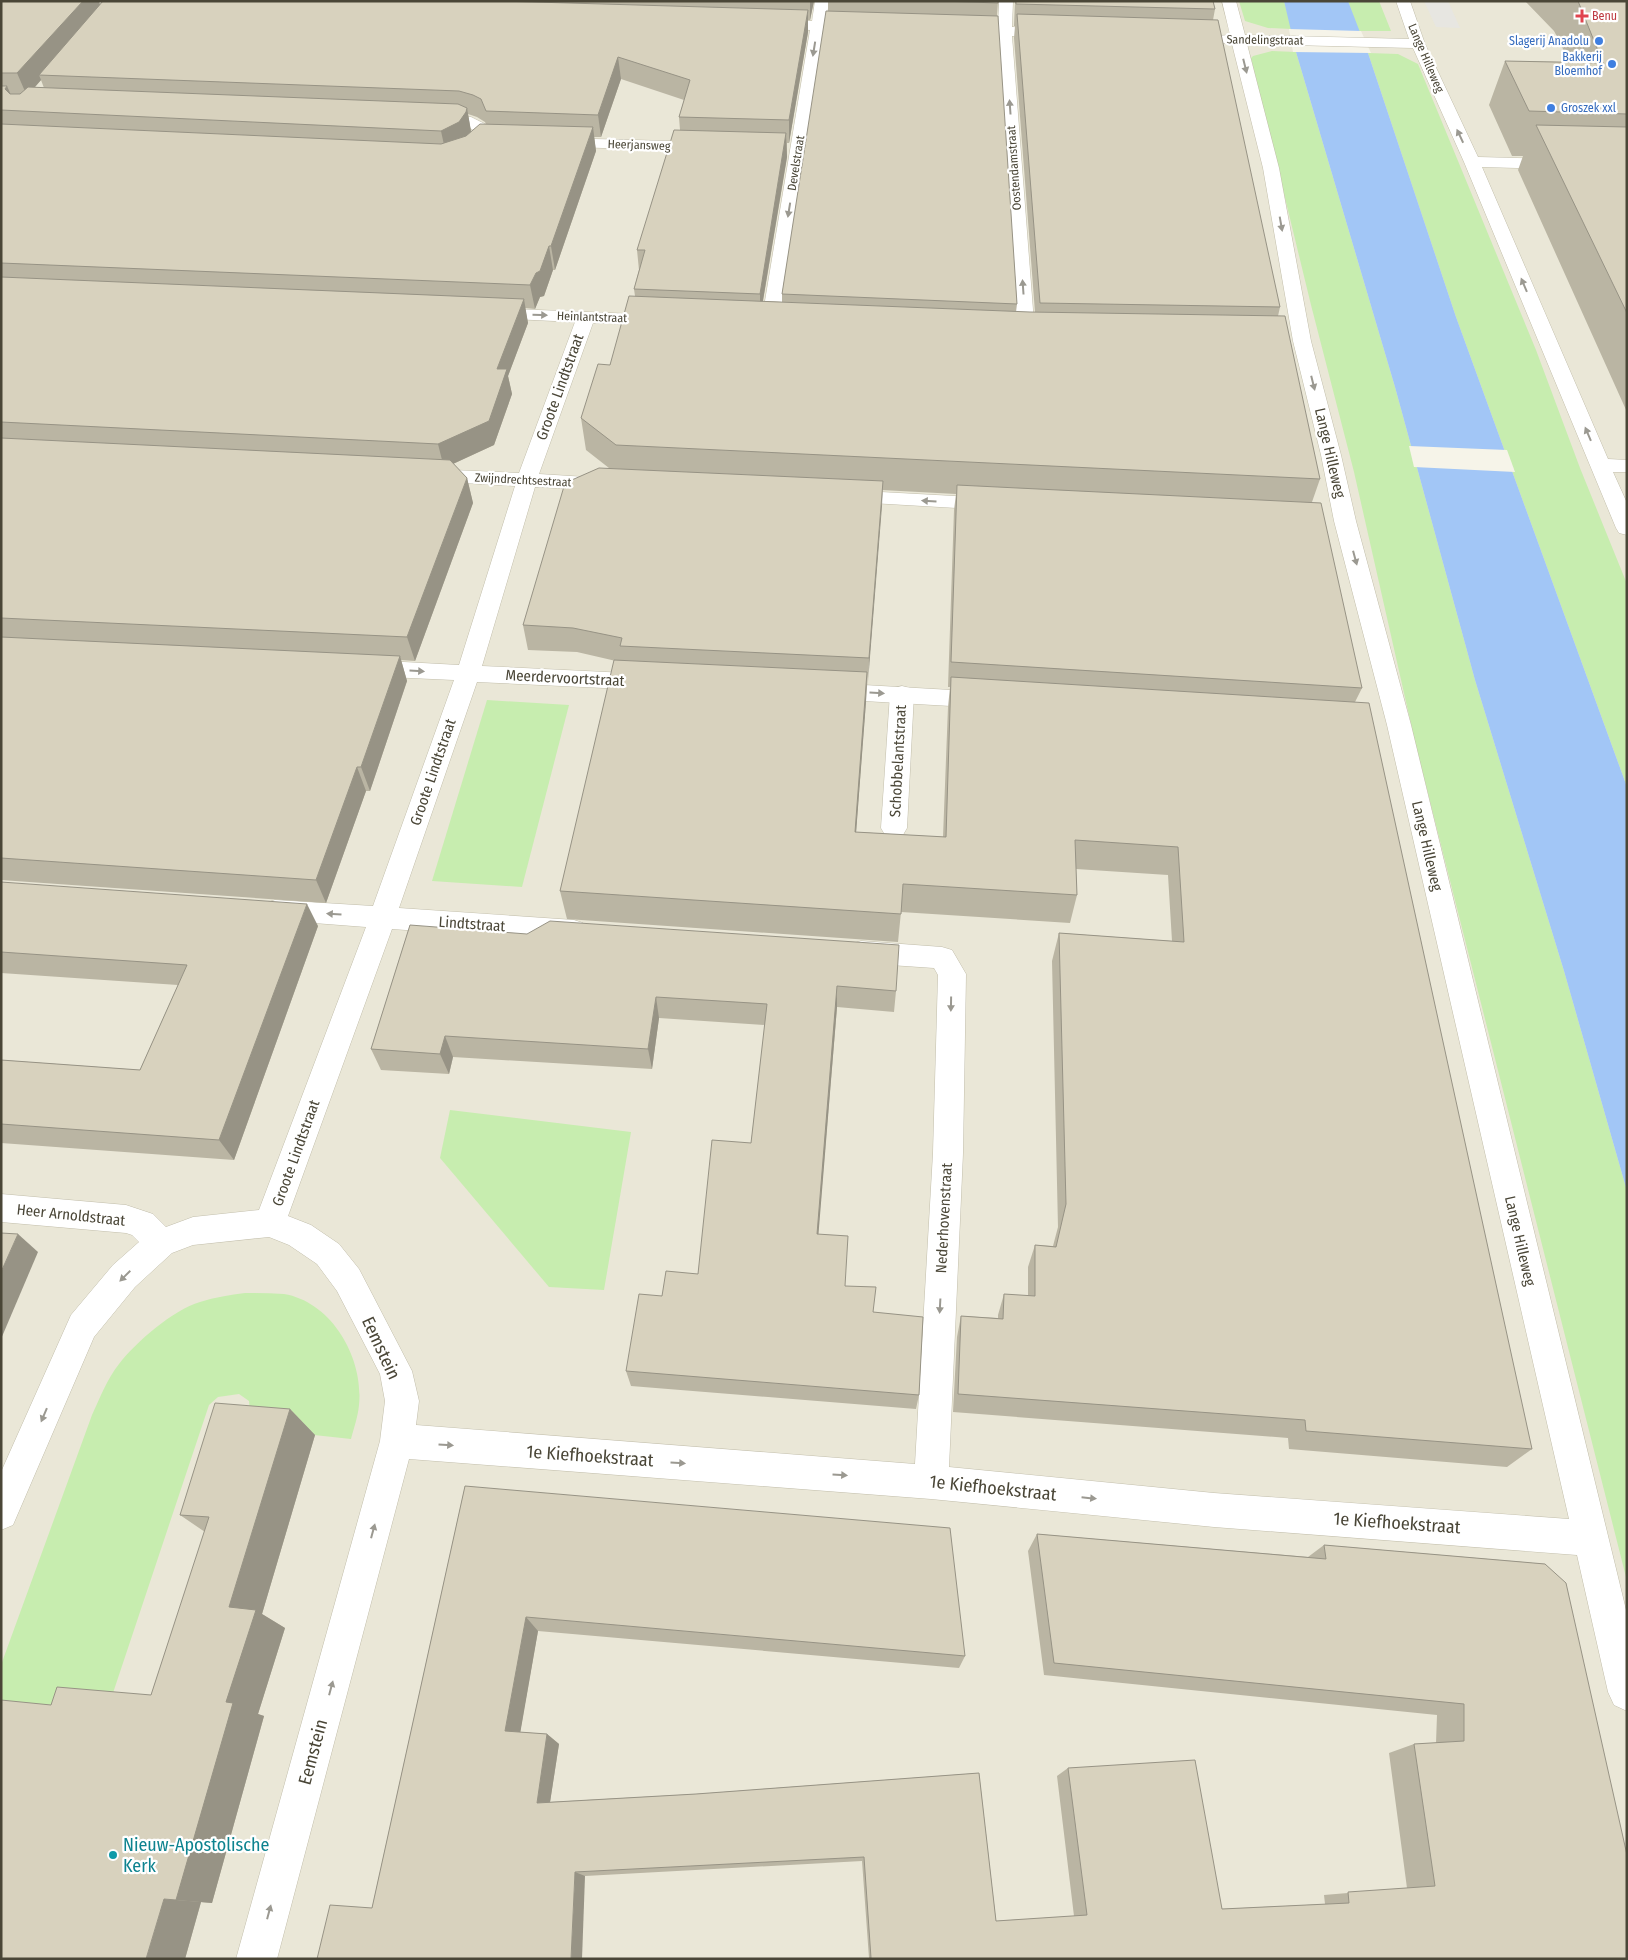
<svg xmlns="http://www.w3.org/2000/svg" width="1628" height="1960" viewBox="0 0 1628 1960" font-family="'Fira Sans Condensed',sans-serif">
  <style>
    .residential { fill: #eae7d7 }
    .green { fill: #c7edaf }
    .parking { fill: #e7e6e1 }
    .water { fill: #a2c6f6 }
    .pier { fill: #f6f4e9 }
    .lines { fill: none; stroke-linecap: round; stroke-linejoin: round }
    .pedestrian-casing { stroke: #c2beab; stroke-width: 1 }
    .minor-casing { stroke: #c2beab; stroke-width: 1 }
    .pedestrian { fill: #fff; fill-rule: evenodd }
    .minor { fill: #fff; fill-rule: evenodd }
    .wall { fill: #bab5a3; fill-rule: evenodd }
    .shaded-wall { fill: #979385 }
    .building { fill: #d8d2be; stroke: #979385 }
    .oneway { fill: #9b9991 }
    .health-dot { fill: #e0444e; stroke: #fff; stroke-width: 2 }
    .shop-dot { fill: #3f7fe0; stroke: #fff; stroke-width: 2 }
    .culture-dot { fill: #0f9aa8; stroke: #fff; stroke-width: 2 }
    .labels { text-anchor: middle; stroke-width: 4.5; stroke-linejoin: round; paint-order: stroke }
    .far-health-label { font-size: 12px; fill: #be3a42; stroke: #fff; text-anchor: start }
    .far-street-label { font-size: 12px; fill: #4a4637; stroke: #fff }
    .far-shop-label { font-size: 12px; fill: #366cbe; stroke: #fff; text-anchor: end }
    .street-label { font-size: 15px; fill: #4a4637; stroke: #fff }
    .near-street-label { font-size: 18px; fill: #4a4637; stroke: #fff }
    .near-culture-label { font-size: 18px; fill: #0d838f; stroke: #fff; text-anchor: start }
  </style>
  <rect width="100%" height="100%" fill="#f6f4e9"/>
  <rect class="residential" x="1" y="1" width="1626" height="1958"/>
  <g class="green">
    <polygon points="1239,1 1284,1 1292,29 1268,28 1245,21"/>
    <polygon points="1348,1 1379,1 1391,31 1358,31"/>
    <polygon points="1272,51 1296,52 1395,387 1475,680 1564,971 1627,1191 1627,1581 1416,746 1354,472 1311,305 1251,58 1253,56"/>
    <polygon points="1368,53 1398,54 1418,64 1536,350 1580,468 1627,584 1627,787 1456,317"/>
    <polygon points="487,700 569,705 522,887 432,881"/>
    <polygon points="450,1110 631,1132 604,1290 549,1287 440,1158"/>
    <path d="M245 1293C258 1293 271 1293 284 1294 332 1302 364 1358 359 1405 358 1416 354 1428 351 1439L314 1435 250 1414 249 1401 239 1394 218 1397 209 1405 110 1702 1 1808V1665L92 1415C100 1398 107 1379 119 1364 136 1342 173 1310 200 1302 215 1297 230 1295 245 1293Z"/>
  </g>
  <polygon class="parking" points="1424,1 1448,1 1460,28 1436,27"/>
  <polygon class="water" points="1284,1 1348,1 1368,53 1456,317 1627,787 1627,1191 1564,971 1475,680 1395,387 1296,52"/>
  <g class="pier">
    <polygon points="1289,29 1361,31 1371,53 1293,52"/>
    <polygon points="1409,446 1507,450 1515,472 1414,467"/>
  </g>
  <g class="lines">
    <defs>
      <polygon id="pedestrian" points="902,686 910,688 914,694 907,828 903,835 894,838 885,835 881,828 890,694 894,688"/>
      <g id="minor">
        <polygon points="815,1 829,1 826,22 861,23 866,24 868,27 866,30 861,31 824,30 779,325 777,329 770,331 763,329 761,325 810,30 771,28 766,27 764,24 766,21 771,20 812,21"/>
        <polygon points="999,1 1013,1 1012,27 1051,29 1056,30 1058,33 1056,36 1051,37 1012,36 1035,336 1033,340 1026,342 1019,340 1017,336 998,36 961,34 956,33 954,30 956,27 961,26 998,27"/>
        <polygon points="1222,1 1236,1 1245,35 1409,39 1396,1 1410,1 1425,44 1478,157 1627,161 1627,171 1482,167 1608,459 1627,460 1627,472 1613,472 1627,503 1627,535 1619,533 1616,528 1464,162 1413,48 1247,44 1279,168 1311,341 1341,455 1356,521 1411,725 1627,1614 1627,1711 1614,1705 1608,1692 1577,1555 1214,1527 931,1499 409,1459 277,1959 236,1959 380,1441 385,1401 380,1374 337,1291 317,1264 289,1245 269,1237 193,1245 172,1253 135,1287 94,1337 13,1525 1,1530 1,1472 71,1315 113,1265 139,1242 132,1235 126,1233 1,1222 1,1194 126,1205 153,1214 166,1227 193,1217 259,1210 366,927 275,920 266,917 262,910 266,903 275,900 373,906 454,680 367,676 359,674 355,668 359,662 367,660 459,665 515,486 430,481 423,479 420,475 423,471 430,469 519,473 575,322 490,318 484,317 481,313 484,309 490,308 659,315 665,316 668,320 665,324 659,325 593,323 539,474 602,478 609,480 612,484 609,488 602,490 535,487 482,666 647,674 655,676 659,682 655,688 647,690 477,682 399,908 574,920 583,923 587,931 583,939 574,942 392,929 288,1216 311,1225 339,1244 359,1269 412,1371 419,1401 416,1425 915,1464 933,1153 938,975 934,968 861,963 851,960 847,952 851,944 861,941 942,947 952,950 966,974 963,1153 949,1467 1214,1493 1569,1519 1387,725 1334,521 1321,455 1293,341 1263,168 1232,44 1216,42 1214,39 1216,36 1230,35"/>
        <path d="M432 114 471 117 487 125 489 128C489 142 481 151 471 158H459L457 155 470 142 473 130 467 126 427 122 424 119 427 116Z"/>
        <polygon points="557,138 707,142 713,144 715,147 713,150 707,152 551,146 549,143 551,140"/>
        <polygon points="844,490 991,498 998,499 1001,504 998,509 991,510 837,501 834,496 837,491"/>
        <polygon points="829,683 986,692 994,694 998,700 994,706 986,708 829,699 821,697 817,691 821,685"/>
      </g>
    </defs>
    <use href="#pedestrian" class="pedestrian-casing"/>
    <use href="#minor" class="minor-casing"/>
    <use href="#pedestrian" class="pedestrian"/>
    <use href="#minor" class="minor"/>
  </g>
  <g class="wall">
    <path d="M1 1 100 4 103 1H814L810 20H808V32L789 143H787V157L763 301 782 302V294L828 11V1H998L997 16 1017 304 1016 312H1035L1014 38 1015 26H1014L1015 1H1213L1215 9 1213 20 1280 307 1278 316 1320 479 1312 502 1362 688 1355 702 1532 1449 1507 1467 1289 1449 1288 1438 953 1412 957 1337 961 1316 998 1318V1315L1004 1294 1028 1296V1267L1035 1245 1053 1246 1058 1227 1052 961 1059 933 1172 941 1168 875 1076 869 1077 895 1070 923 901 912 898 942 567 919 560 891 616 661 577 652 528 650 523 625 609 468 586 450 581 418 610 365 635 296 634 289 639 270 637 250 680 130 679 117 684 100 621 79 601 137H594L596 151 555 270H553L544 296 540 297 535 309 525 308 528 323 508 376 512 394 494 445 453 464 467 478 473 503 415 661 401 660 407 681 370 791H366L326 903 1 880ZM41 80 44 88 35 87ZM468 114 477 117 485 122 486 124 471 132ZM882 490 956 494 954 510 948 687H950L948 707 943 837 856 832Z"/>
    <polygon points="1525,1 1627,1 1627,412 1518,170 1523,156 1512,156 1489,105 1505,61 1568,62 1561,44 1554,31"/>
    <polygon points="1,882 318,926 234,1160 1,1143 1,1060 140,1070 178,985 1,973"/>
    <polygon points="410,925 896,991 894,1012 837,1007 818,1234 845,1286 873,1312 919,1395 916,1409 631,1386 626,1371 662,1296 698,1274 751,1143 765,1025 659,1018 652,1069 453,1057 449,1074 381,1070 371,1049"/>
    <polygon points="290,1409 315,1435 262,1614 285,1628 258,1714 264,1716 212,1903 201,1902 185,1959 51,1705 151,1695 205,1532 180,1515"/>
    <polygon points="465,1486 965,1656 959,1668 538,1631 520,1732 547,1734 559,1744 550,1802 696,1794 979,1773 996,1921 1074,1916 1057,1776 1068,1768 1222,1909 1325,1904 1324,1895 1407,1888 1389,1753 1414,1744 1436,1743 1437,1715 1044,1675 1028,1551 1037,1534 1308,1557 1324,1545 1545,1564 1627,1959 859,1959 869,1958 862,1861 585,1876 372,1908"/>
  </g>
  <g class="shaded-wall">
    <polygon points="83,1 99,1 102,11 39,75 41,80 27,96 17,73"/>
    <polygon points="810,1 814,1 810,20"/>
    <polygon points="808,10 808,32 789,143 789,120"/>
    <polygon points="618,57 621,79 601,137 598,115"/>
    <polygon points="7,86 17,109 5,89"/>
    <polygon points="467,108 471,131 470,135 446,154 441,131"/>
    <polygon points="593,127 596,151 555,270 551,246"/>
    <polygon points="786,133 787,157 760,318 760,294"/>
    <polygon points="549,246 553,270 544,296 540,297 535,309 530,285"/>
    <polygon points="524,299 528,323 508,376 512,394 494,445 444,468 438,444 497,369"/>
    <polygon points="467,478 473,503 415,661 407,637"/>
    <polygon points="883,481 882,506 868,682 869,658"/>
    <polygon points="400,656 407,681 370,791 361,767"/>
    <polygon points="867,672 866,702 854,860 855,832"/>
    <polygon points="357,767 366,791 326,903 316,880"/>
    <polygon points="307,904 318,926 234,1160 219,1140"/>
    <polygon points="837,986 837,1007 817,1252 817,1234"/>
    <polygon points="656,997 659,1018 652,1069 648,1049"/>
    <polygon points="445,1036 453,1057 449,1074 440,1054"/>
    <polygon points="18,1234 38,1252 1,1339 1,1272"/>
    <polygon points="290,1409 315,1435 262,1614 285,1628 258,1714 264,1716 212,1903 176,1900 226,1702 229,1607"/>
    <polygon points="526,1617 538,1631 519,1740 505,1731"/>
    <polygon points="547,1734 559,1744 549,1809 537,1803"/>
    <polygon points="575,1872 585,1876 582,1959 571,1959"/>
    <polygon points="164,1899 201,1902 185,1959 146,1959"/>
  </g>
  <g class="building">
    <polygon points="1,1 83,1 17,73 1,73"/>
    <polygon points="103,1 500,1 808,10 789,120 679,117 690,80 618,57 598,115 486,111 481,99 473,95 459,91 39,75"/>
    <polygon points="941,1 998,1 998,3"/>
    <polygon points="1016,1 1213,1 1215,9 1016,4"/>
    <polygon points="1578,1 1627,1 1627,114 1529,111 1505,61 1603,63"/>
    <polygon points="826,11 998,16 1017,304 782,294"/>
    <polygon points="1017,14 1218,20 1280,307 1040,303"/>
    <polygon points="1,86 7,86 5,89 10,94 20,94 28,87 458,104 467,108 466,112 459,122 441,131 1,110"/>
    <polygon points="1,124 441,144 466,136 480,124 593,127 551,246 549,246 540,271 536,273 530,285 1,263"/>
    <polygon points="1536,125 1627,127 1627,313"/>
    <polygon points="674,130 786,133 760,294 634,289 645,250 637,250"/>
    <polygon points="1,277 524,299 497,369 507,369 489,421 438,444 1,422"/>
    <polygon points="629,296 1030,312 1285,316 1320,479 616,445 581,418 598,364 610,365"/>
    <polygon points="1,438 450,460 467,478 407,637 1,618"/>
    <polygon points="599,468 883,481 869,658 620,646 622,638 573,628 523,625 565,483"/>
    <polygon points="957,485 1321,503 1362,688 951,662"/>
    <polygon points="1,637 400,656 361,767 357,767 316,880 1,858"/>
    <polygon points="614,660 867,672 855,832 946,837 951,677 1369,703 1532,1449 1306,1431 1305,1420 958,1394 961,1316 1003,1319 1004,1294 1035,1296 1035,1245 1056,1247 1066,1204 1059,933 1184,942 1178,847 1075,840 1077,895 903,884 901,914 560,891"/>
    <polygon points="1,882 307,904 219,1140 1,1124 1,1060 140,1070 187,965 1,952"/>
    <polygon points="550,921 899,945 896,991 837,986 817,1234 848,1236 845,1286 876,1287 873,1312 923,1317 919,1395 626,1371 639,1294 662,1296 666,1271 698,1274 712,1140 751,1143 767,1004 656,997 648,1049 445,1036 440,1054 371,1049 410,925 527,934"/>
    <polygon points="1,1233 18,1234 1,1272"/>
    <polygon points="215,1403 290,1409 229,1607 256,1610 226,1702 233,1703 176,1900 164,1899 146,1959 1,1959 1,1700 51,1705 57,1687 151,1695 209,1517 180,1515"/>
    <polygon points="465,1486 950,1528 965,1656 526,1617 505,1731 547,1734 537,1803 696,1794 979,1773 996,1921 1087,1915 1068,1768 1195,1760 1222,1909 1349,1903 1348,1892 1435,1886 1414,1744 1464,1741 1464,1704 1054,1663 1037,1534 1326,1559 1324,1545 1545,1564 1566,1583 1627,1855 1627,1959 866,1959 871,1958 864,1857 575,1872 571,1959 317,1959 330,1905 372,1908"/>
  </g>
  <defs><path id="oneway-solid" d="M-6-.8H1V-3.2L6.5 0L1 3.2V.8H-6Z" transform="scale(1.25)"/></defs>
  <g class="oneway">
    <use href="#oneway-solid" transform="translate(814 49) rotate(99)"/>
    <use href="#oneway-solid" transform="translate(1245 66) rotate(76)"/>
    <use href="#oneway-solid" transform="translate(1010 107) rotate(-94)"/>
    <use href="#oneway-solid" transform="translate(1460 136) rotate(-115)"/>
    <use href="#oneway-solid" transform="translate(789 210) rotate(99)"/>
    <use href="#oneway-solid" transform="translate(1281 224) rotate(80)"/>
    <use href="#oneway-solid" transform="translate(1524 285) rotate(-113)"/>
    <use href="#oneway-solid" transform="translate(1023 287) rotate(-94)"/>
    <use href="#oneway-solid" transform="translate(540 315) rotate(2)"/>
    <use href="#oneway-solid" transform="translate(1313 383) rotate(76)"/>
    <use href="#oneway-solid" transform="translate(1588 434) rotate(-113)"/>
    <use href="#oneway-solid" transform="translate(929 501) rotate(-177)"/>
    <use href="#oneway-solid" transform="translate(1355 558) rotate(75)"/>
    <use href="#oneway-solid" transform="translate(417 671) rotate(3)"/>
    <use href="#oneway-solid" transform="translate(877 693) rotate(3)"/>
    <use href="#oneway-solid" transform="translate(334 914) rotate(-176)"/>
    <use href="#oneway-solid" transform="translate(951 1004) rotate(91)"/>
    <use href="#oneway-solid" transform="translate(125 1276) rotate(135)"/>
    <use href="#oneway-solid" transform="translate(940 1306) rotate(93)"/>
    <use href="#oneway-solid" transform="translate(44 1415) rotate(113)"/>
    <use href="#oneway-solid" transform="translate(446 1445) rotate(4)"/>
    <use href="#oneway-solid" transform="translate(678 1463) rotate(4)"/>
    <use href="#oneway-solid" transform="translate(840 1475) rotate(4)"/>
    <use href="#oneway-solid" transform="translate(1089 1498) rotate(6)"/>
    <use href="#oneway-solid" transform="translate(373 1531) rotate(-75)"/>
    <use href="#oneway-solid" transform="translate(331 1688) rotate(-75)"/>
    <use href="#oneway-solid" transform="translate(269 1912) rotate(-75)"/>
  </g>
  <path class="health-dot" d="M1579.5 8.5h5v5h5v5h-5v5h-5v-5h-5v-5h5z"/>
  <g class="shop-dot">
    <circle cx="1599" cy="41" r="5"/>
    <circle cx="1612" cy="64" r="5"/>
    <circle cx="1551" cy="108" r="5"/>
  </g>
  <circle class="culture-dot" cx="113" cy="1855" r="5"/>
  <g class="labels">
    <g class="far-health-label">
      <text x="1592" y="20">Benu</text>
    </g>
    <g class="far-street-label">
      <text transform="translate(1265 40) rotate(1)" y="4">Sandelingstraat</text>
      <text transform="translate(1426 58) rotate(67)" y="4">Lange Hilleweg</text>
      <text transform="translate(639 145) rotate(2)" y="4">Heerjansweg</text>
      <text transform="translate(796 163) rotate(-81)" y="4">Develstraat</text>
      <text transform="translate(1014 168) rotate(-94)" y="4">Oostendamstraat</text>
      <text transform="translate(592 317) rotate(2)" y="4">Heinlantstraat</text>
      <text transform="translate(523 480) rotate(3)" y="4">Zwijndrechtsestraat</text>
    </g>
    <g class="far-shop-label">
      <text x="1589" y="45">Slagerij Anadolu</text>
      <text x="1602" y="61">Bakkerij<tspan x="1602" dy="14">Bloemhof</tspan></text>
      <text x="1561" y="112" text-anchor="start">Groszek xxl</text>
    </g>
    <g class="street-label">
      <text transform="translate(560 387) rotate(-70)" y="5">Groote Lindtstraat</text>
      <text transform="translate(1330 453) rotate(77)" y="5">Lange Hilleweg</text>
      <text transform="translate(565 678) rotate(3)" y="5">Meerdervoortstraat</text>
      <text transform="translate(898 761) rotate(-87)" y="5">Schobbelantstraat</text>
      <text transform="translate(433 772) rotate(-71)" y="5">Groote Lindtstraat</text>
      <text transform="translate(1427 846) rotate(77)" y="5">Lange Hilleweg</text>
      <text transform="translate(472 924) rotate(4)" y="5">Lindtstraat</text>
      <text transform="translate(296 1153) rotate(-70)" y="5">Groote Lindtstraat</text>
      <text transform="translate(71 1215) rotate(6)" y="5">Heer Arnoldstraat</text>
      <text transform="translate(944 1218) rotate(-87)" y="5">Nederhovenstraat</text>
      <text transform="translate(1520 1241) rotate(77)" y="5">Lange Hilleweg</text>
    </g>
    <g class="near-street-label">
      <text transform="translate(381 1348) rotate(65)" y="6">Eemstein</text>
      <text transform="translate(590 1456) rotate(4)" y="6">1e Kiefhoekstraat</text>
      <text transform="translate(993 1488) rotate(6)" y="6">1e Kiefhoekstraat</text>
      <text transform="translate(1397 1523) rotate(4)" y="6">1e Kiefhoekstraat</text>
      <text transform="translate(313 1752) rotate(-75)" y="6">Eemstein</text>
    </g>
    <g class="near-culture-label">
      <text x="123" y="1851">Nieuw-Apostolische<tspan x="123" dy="21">Kerk</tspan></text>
    </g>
  </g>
  <rect width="1628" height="1960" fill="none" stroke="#4a4637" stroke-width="5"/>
</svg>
